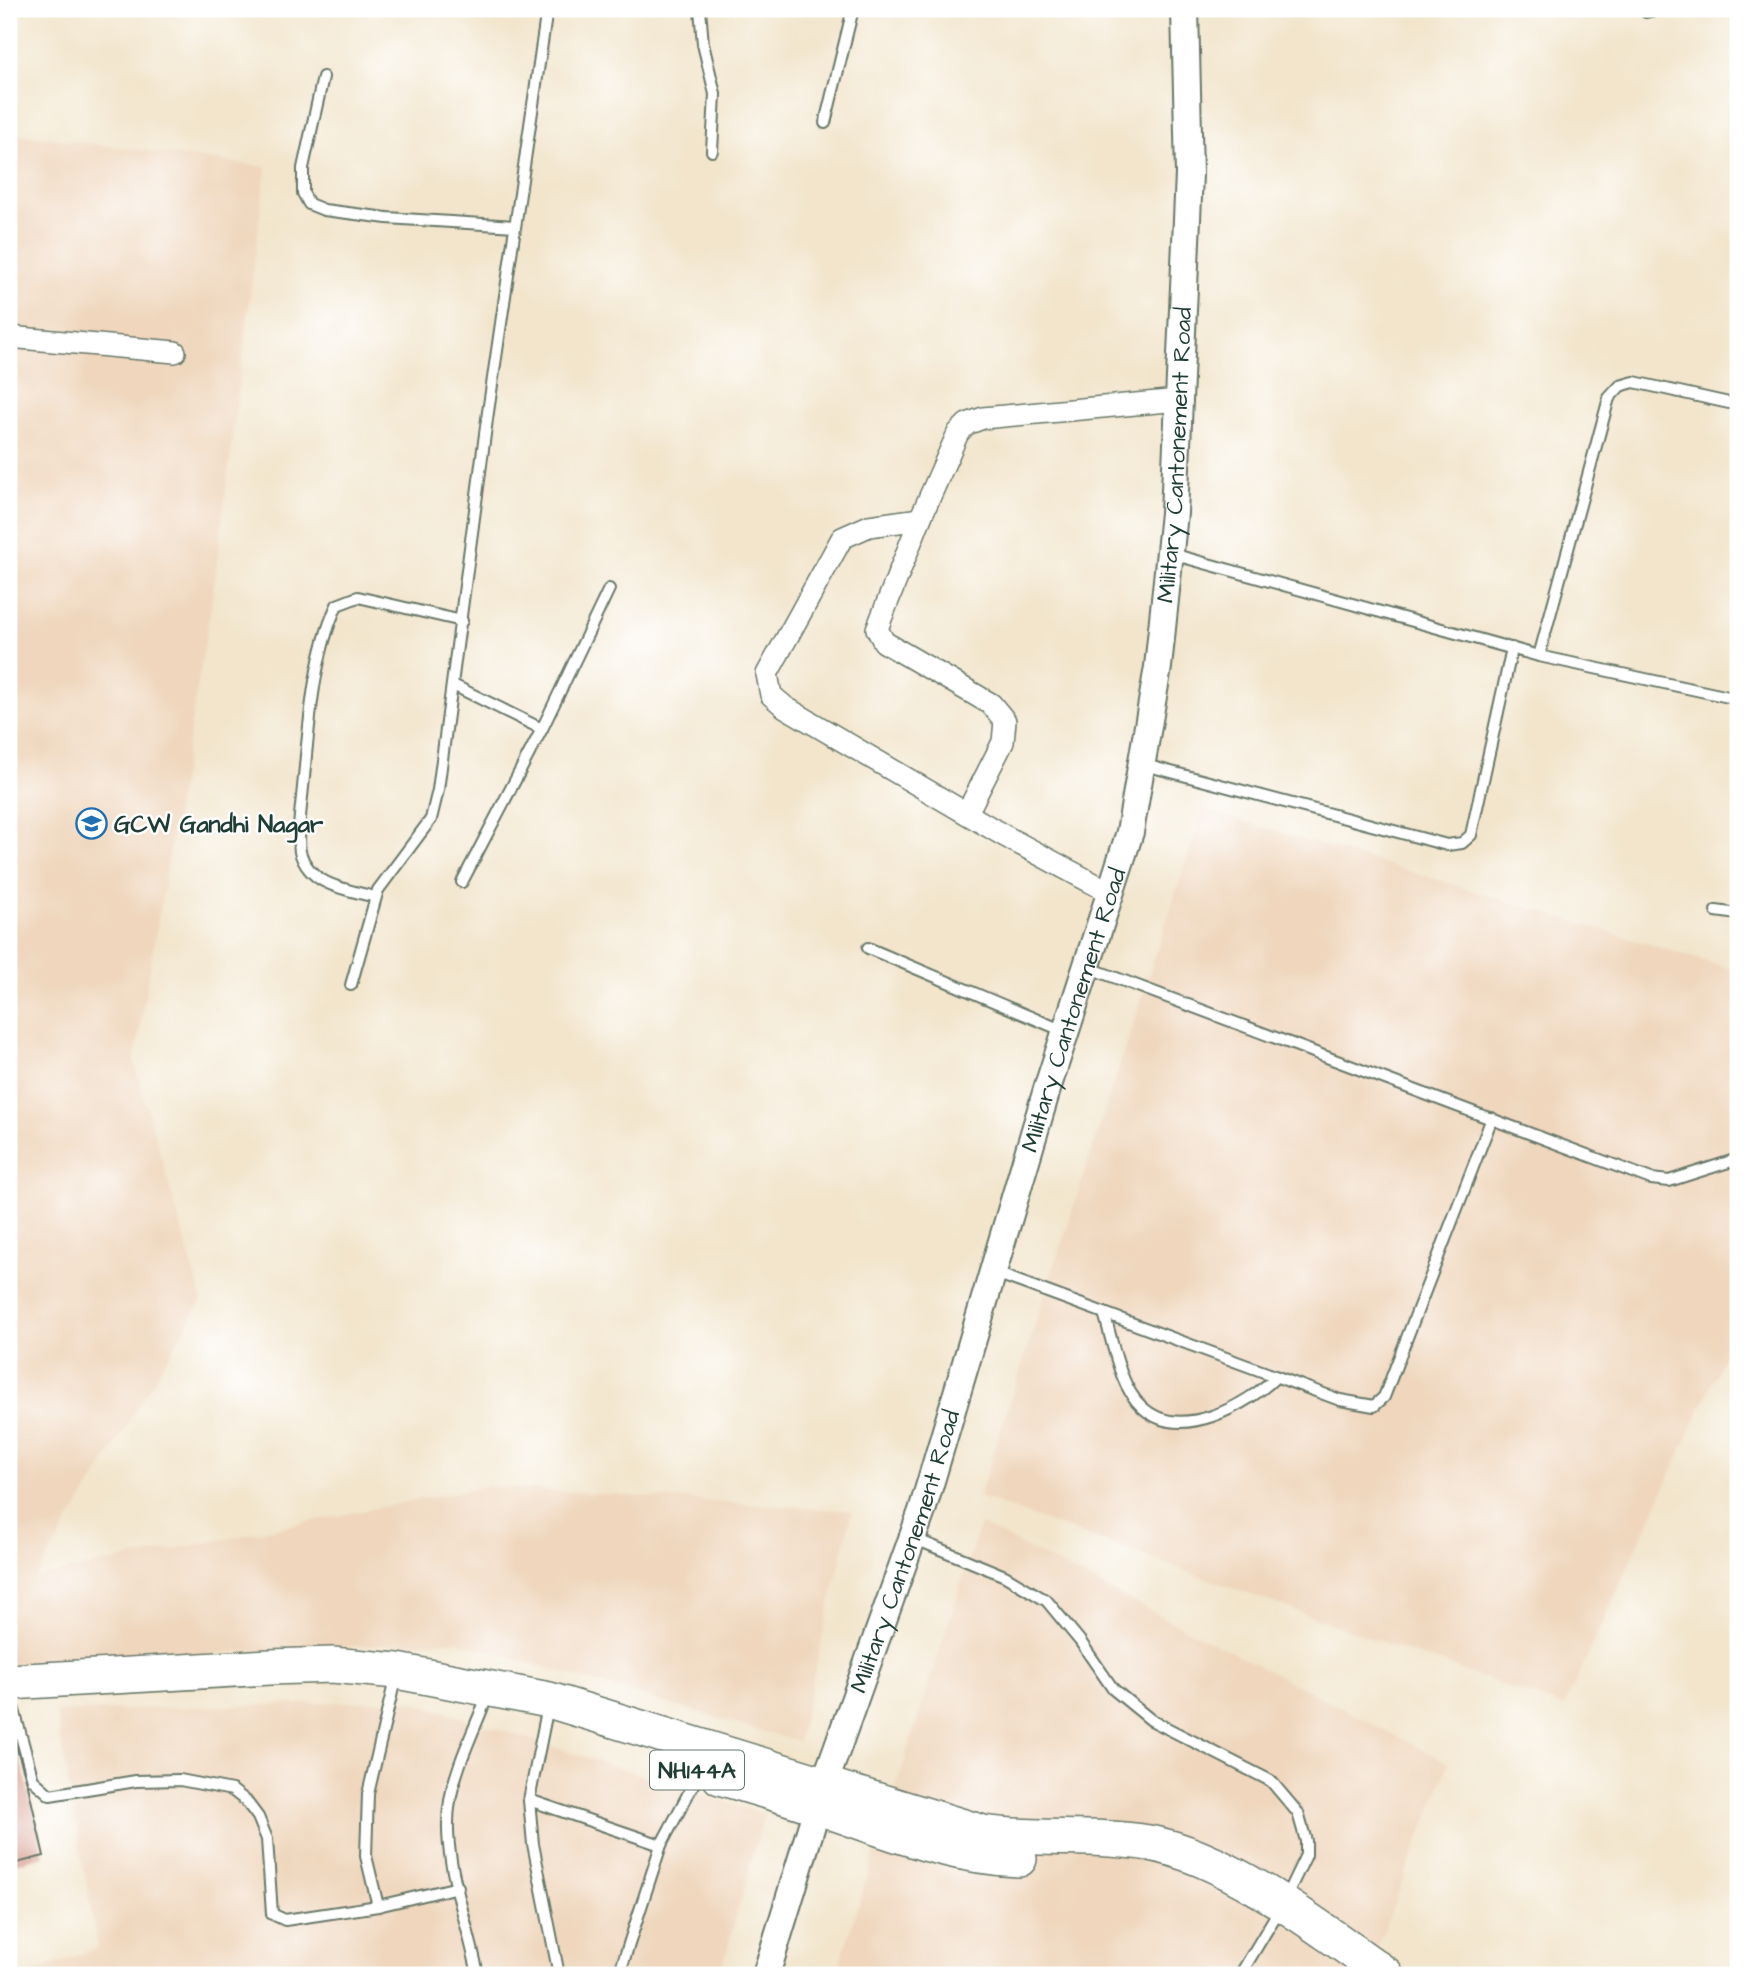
<svg xmlns="http://www.w3.org/2000/svg" width="1747" height="1984" viewBox="0 0 1747 1984" font-family="'Architects Daughter',sans-serif">
  <style>
    .built { fill: #efd6bc }
    .building { fill: #d39685 }
    .lines { fill: none; stroke-linecap: round; stroke-linejoin: round }
    .service-casing { stroke: #697869; stroke-width: 14 }
    .minor-casing { stroke: #697869; stroke-width: 24 }
    .tertiary-casing { stroke: #697869; stroke-width: 30 }
    .trunk-casing { stroke: #697869; stroke-width: 38 }
    .service { stroke: #fff; stroke-width: 10 }
    .minor { stroke: #fff; stroke-width: 21 }
    .tertiary { stroke: #fff; stroke-width: 26 }
    .trunk { stroke: #fff; stroke-width: 35 }
    .labels { text-anchor: middle; stroke-width: 5; stroke-linejoin: round; paint-order: stroke }
    .shield { fill: #fff; stroke: #627771; stroke-width: 2 }
    .shield-label { font-size: 23px; font-weight: bold; fill: #1f3d34 }
    .street-label { font-size: 24px; fill: #1f3d34; stroke: #fff }
    .poi-label { font-size: 24px; font-weight: bold; fill: #1f3d34; stroke: #fff; text-anchor: start }
  </style>
  <rect width="100%" height="100%" fill="#fff"/>
  <filter id="ink" filterUnits="userSpaceOnUse"><feTurbulence type="fractalNoise" baseFrequency=".0143" numOctaves="2"/><feDisplacementMap in="SourceGraphic" scale="14" xChannelSelector="R" yChannelSelector="G"/><feConvolveMatrix kernelMatrix="1 2 1 2 8 2 1 2 1" color-interpolation-filters="sRGB"/></filter>
  <filter id="wash" filterUnits="userSpaceOnUse"><feTurbulence type="fractalNoise" baseFrequency=".00686" numOctaves="4" result="noise"/><feDisplacementMap in="SourceGraphic" scale="28" xChannelSelector="R" yChannelSelector="G"/><feGaussianBlur stdDeviation="1.57" result="paint"/><feColorMatrix in="noise" values="0 0 0 0 0 0 0 0 0 0 0 0 0 0 0 0 0 1.4 0 .05"/><feComposite in="paint" operator="in"/></filter>
  <g filter="url(#wash)">
    <rect width="100%" height="100%" fill="#f2e5cc"/>
    <g class="built">
      <polygon points="9,133 266,167 214,587 134,1062 202,1300 36,1577 486,1486 852,1511 798,1742 455,1641 9,1664"/>
      <polygon points="1203,809 1738,971 1738,1326 1564,1707 979,1497"/>
      <polygon points="980,1524 1449,1763 1366,1975 836,1975"/>
      <polygon points="407,1700 764,1814 720,1975 27,1975 98,1948 56,1712"/>
    </g>
    <g id="blocks">
      <polygon class="building" points="9,1732 12,1732 28,1786 44,1856 9,1865"/>
    </g>
  </g>
  <g filter="url(#ink)">
    <use href="#blocks" fill-opacity="0" stroke="#697869" stroke-width="2"/>
    <g class="lines">
      <defs>
        <g id="service">
          <polyline points="700,9 703,44 715,94 712,151"/>
          <polyline points="1646,12 1660,9"/>
          <polyline points="323,77 303,168 303,193 309,204 324,210 387,218 515,226"/>
          <polyline points="825,123 853,9"/>
          <polyline points="1172,554 1539,656 1738,699"/>
          <polyline points="1539,656 1609,398 1620,386 1634,382 1738,405"/>
          <polyline points="453,685 542,729"/>
          <polyline points="1141,764 1447,845 1462,843 1471,835 1512,648"/>
          <polyline points="462,882 542,729 609,589"/>
          <path d="M375 897C345 889 310 886 300 852 297 831 301 809 303 787 309 728 312 660 337 605L358 597 462 621"/>
          <polyline points="1716,911 1738,914"/>
          <polyline points="868,948 1066,1032"/>
          <polyline points="1087,967 1651,1179 1669,1181 1738,1159"/>
          <polyline points="351,985 378,890 431,819 438,790 487,419 547,9"/>
          <polyline points="993,1272 1340,1400 1374,1406 1384,1397 1492,1118"/>
          <path d="M1104 1313C1113 1342 1119 1386 1142 1407 1180 1443 1247 1405 1276 1377"/>
          <polyline points="913,1538 1005,1576 1047,1601 1080,1641 1113,1689 1151,1720 1271,1781 1298,1813 1306,1841 1306,1855 1282,1905 1240,1975"/>
          <polyline points="396,1675 368,1794 366,1856 378,1906 458,1887"/>
          <polyline points="11,1699 33,1780 50,1795 136,1781 180,1780 232,1790 246,1801 258,1817 267,1839 272,1914 285,1920 378,1906"/>
          <polyline points="548,1706 529,1800 533,1844 559,1975"/>
          <polyline points="529,1800 661,1845"/>
          <path d="M478 1975C468 1921 440 1855 450 1801 456 1765 475 1729 488 1694"/>
          <polyline points="619,1975 661,1845 709,1755"/>
        </g>
        <g id="minor">
          <polyline points="9,337 175,352"/>
          <polyline points="920,519 869,526 842,538 767,674 771,695 785,707 1003,835 1111,893"/>
          <polyline points="968,811 1003,742 1005,721 991,704 884,642 877,629 920,519 958,433 967,424 983,418 1179,400"/>
        </g>
        <g id="tertiary">
          <path id="s1" d="M766 1975 825 1782 922 1511 1048 1086 1130 832 1158 667 1174 513 1189 174 1185 9"/>
        </g>
        <g id="trunk">
          <path d="M9 1682 270 1667 332 1665 397 1671 549 1700 983 1833C1038 1841 1094 1834 1149 1843 1226 1856 1323 1930 1386 1975"/>
          <path d="M720 1777C753 1787 786 1796 818 1807 887 1830 945 1856 1019 1859"/>
        </g>
      </defs>
      <use href="#service" class="service-casing"/>
      <use href="#minor" class="minor-casing"/>
      <use href="#tertiary" class="tertiary-casing"/>
      <use href="#trunk" class="trunk-casing"/>
      <use href="#service" class="service"/>
      <use href="#minor" class="minor"/>
      <use href="#tertiary" class="tertiary"/>
      <use href="#trunk" class="trunk"/>
    </g>
  </g>
  <defs>
    <symbol id="university-ring" viewBox="-11 -11 22 22"><circle r="9.5" fill="#fff" stroke="#1f6fb2" stroke-width="1.5"/><path d="M0-5L7-2L0 1L-7-2ZM-4 1L0 2.5L4 1V4Q0 6-4 4Z" fill="#1f6fb2"/></symbol>
  </defs>
  <g fill-rule="evenodd">
    <use href="#university-ring" x="74" y="806" width="35" height="35"/>
  </g>
  <g class="labels">
    <rect class="shield" x="650" y="1750.5" width="94" height="39" rx="5"/>
    <g class="shield-label">
      <text x="697" y="1778">NH144A</text>
    </g>
    <g class="street-label">
      <text dy="8" stroke="none"><textPath href="#s1" startOffset="1580">Military Cantonement Road</textPath></text>
      <text dy="8" stroke="none"><textPath href="#s1" startOffset="1013">Military Cantonement Road</textPath></text>
      <text dy="8" stroke="none"><textPath href="#s1" startOffset="446">Military Cantonement Road</textPath></text>
    </g>
    <g class="poi-label">
      <text x="114" y="832">GCW Gandhi Nagar</text>
    </g>
  </g>
  <rect width="1747" height="1984" fill="none" stroke="#fff" stroke-width="35"/>
</svg>
